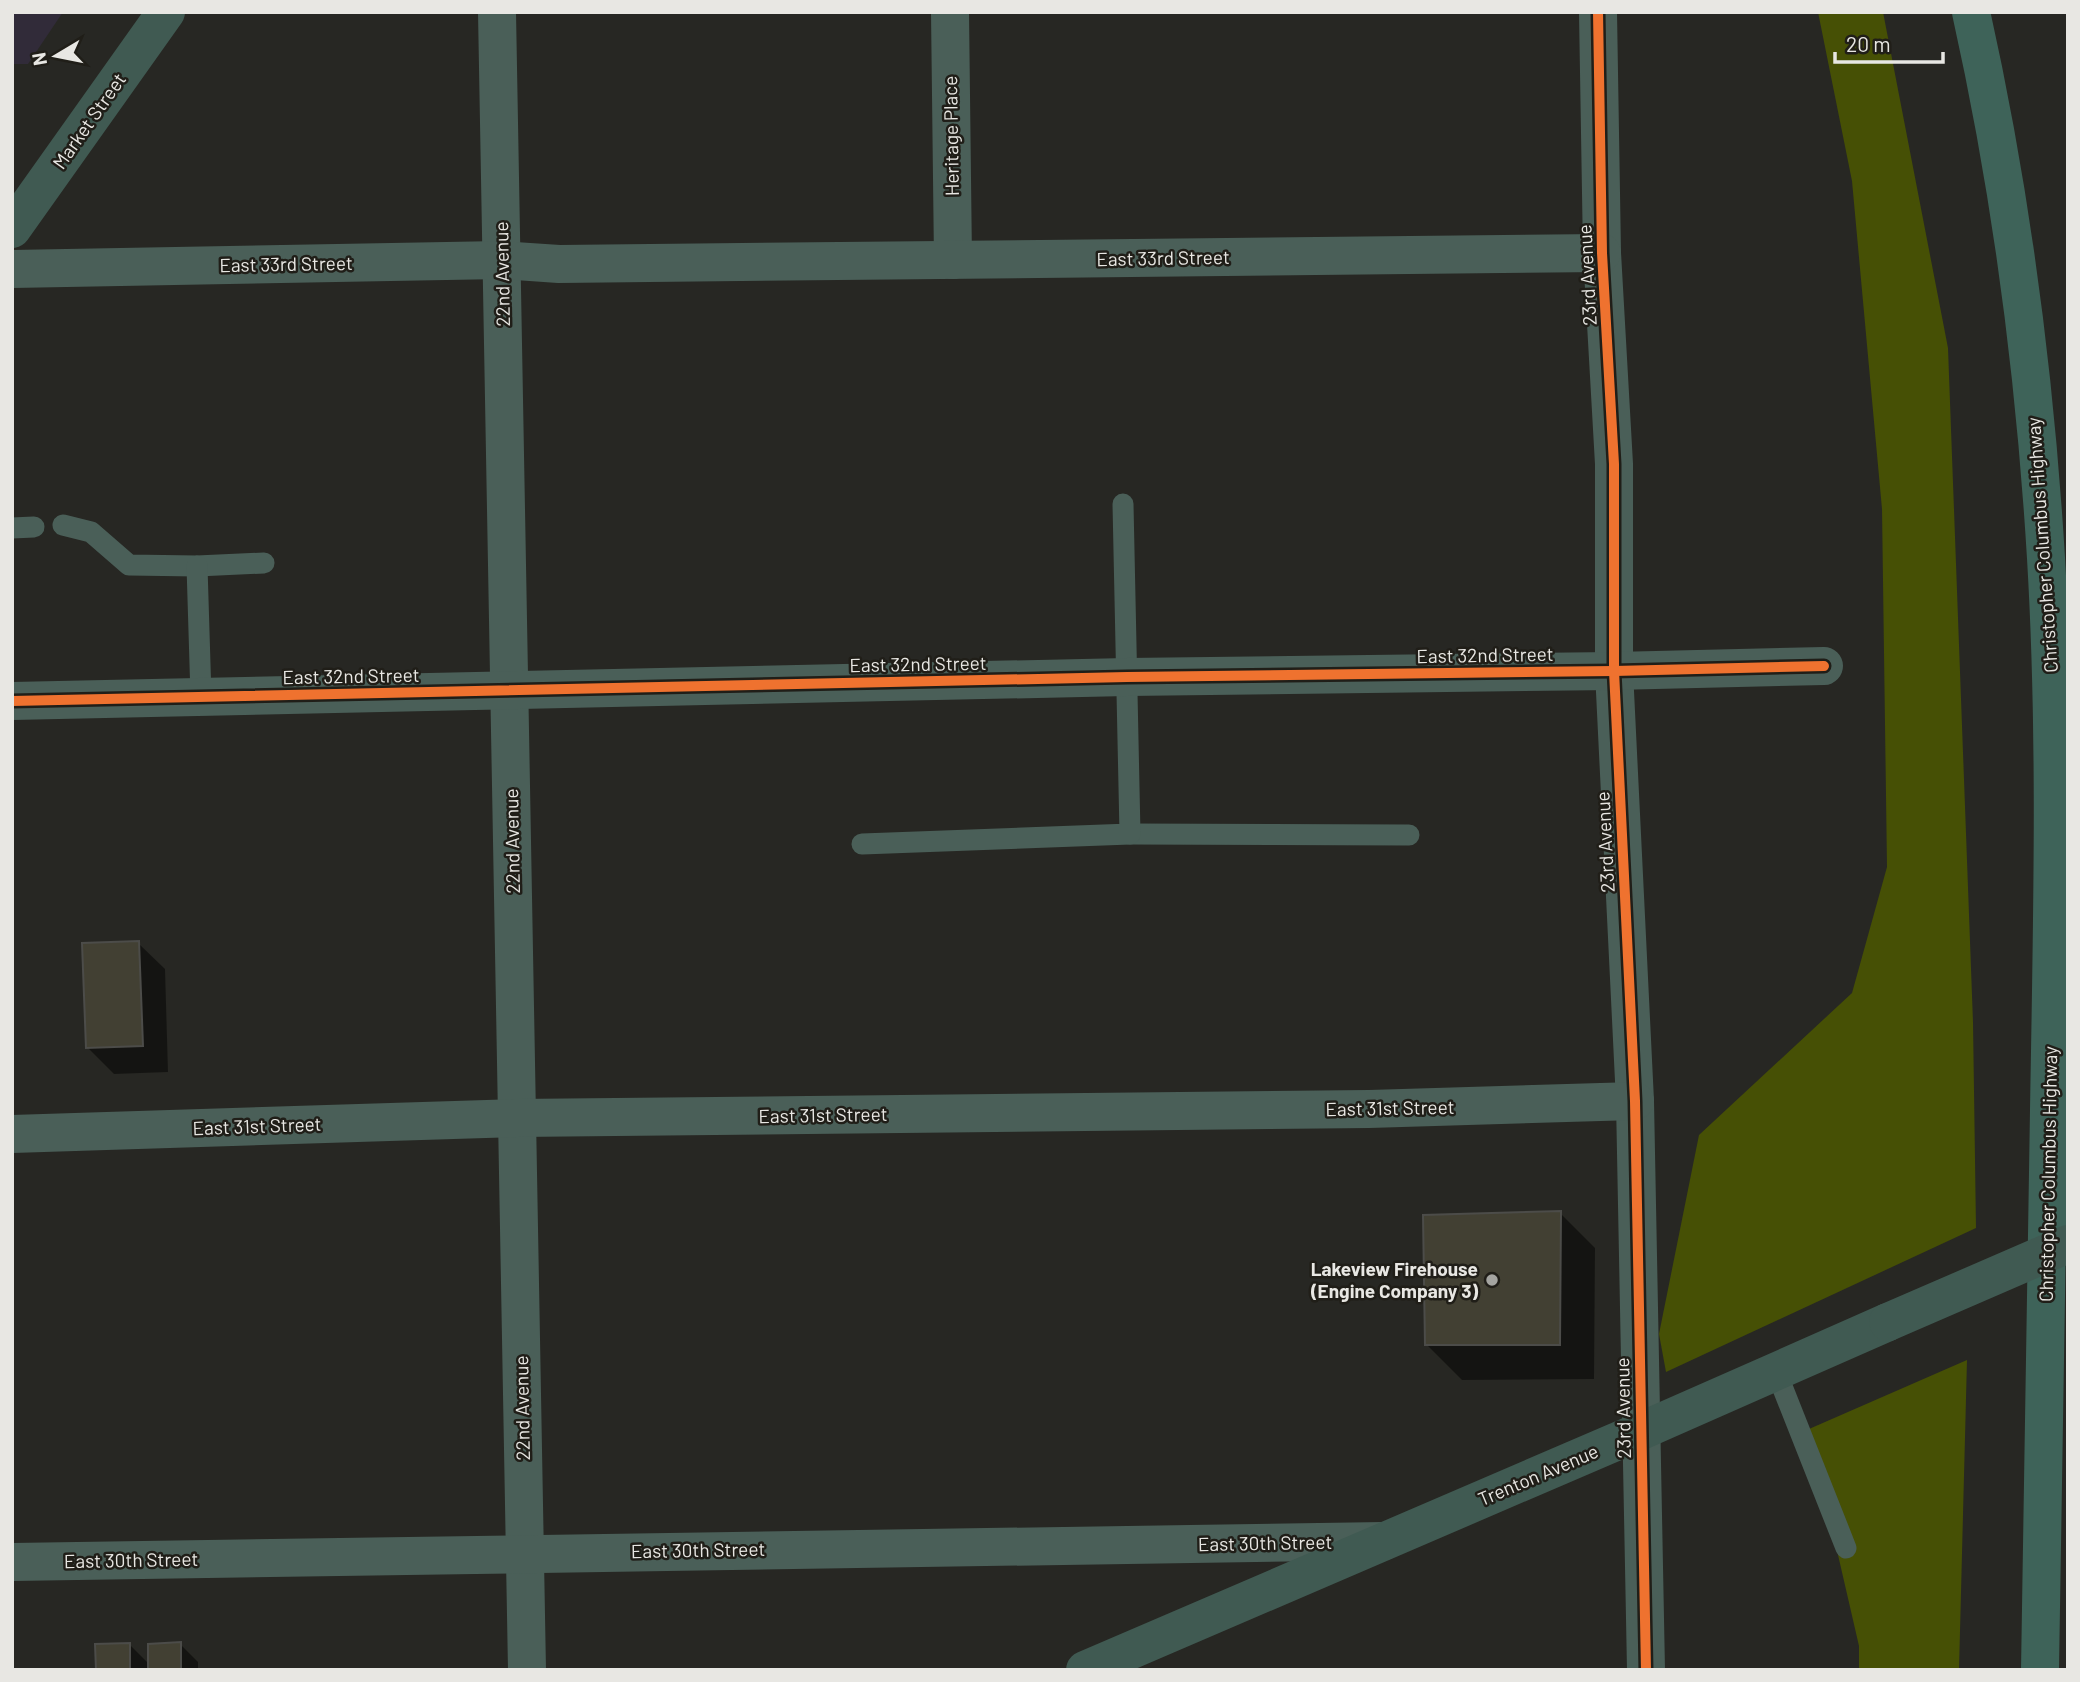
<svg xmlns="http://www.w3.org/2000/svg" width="2080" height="1682" viewBox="0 0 2080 1682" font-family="Barlow,sans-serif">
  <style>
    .industrial { fill: #312b39 }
    .green { fill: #465005 }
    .shadow { fill: #0007 }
    .building { fill: #424033; stroke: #4c4c49; stroke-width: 2 }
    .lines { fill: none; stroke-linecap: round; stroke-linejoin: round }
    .lane { stroke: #4a5f58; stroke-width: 21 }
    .street { stroke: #4a5f58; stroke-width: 38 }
    .secondary { stroke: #405a52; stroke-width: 38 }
    .highway { stroke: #3e6359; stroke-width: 38 }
    .secondary-bridge { stroke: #405a52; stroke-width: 38 }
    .cycleway-casing { stroke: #201e18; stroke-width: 15 }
    .cycleway { stroke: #ef722f; stroke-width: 10 }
    .poi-dot { fill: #a4a4a0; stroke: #201e18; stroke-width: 2.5 }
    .labels { text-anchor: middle; stroke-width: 5; stroke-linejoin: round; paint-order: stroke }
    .street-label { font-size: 19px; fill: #e8e7e3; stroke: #201e18 }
    .poi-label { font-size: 19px; font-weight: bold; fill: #e8e7e3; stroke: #201e18; text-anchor: end }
  </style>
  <rect width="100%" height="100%" fill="#272723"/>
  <polygon class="industrial" points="12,12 63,12 28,64 12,64"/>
  <g class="green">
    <polygon points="1818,12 1883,12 1948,348 1973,1022 1976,1228 1666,1372 1659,1334 1699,1135 1852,993 1887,867 1882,509 1852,181"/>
    <polygon points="1967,1360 1959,1670 1859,1670 1859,1646 1809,1429"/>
  </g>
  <g class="shadow">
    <polygon points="138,943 165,969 168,1072 114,1074 88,1048"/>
    <polygon points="1560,1213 1595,1248 1594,1379 1462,1380 1427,1345"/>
    <polygon points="129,1644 150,1665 180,1644 198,1662 198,1670 97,1670"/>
  </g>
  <g class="building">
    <polygon points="139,941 143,1046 86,1048 82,943"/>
    <polygon points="1561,1211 1560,1345 1425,1345 1423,1215"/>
    <polygon points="181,1642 181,1670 148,1670 148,1644"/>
    <polygon points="130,1643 130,1670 96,1670 95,1644"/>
  </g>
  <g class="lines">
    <g class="lane">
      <polyline points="63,525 91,532 129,565 197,566 264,563"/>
      <polyline points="12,528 34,527"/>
      <polyline points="197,566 201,697"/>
      <polyline points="1130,834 1409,835"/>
      <polyline points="862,844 1130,834 1123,504"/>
      <polyline points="1776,1371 1846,1548"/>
    </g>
    <g class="street">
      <polyline points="497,12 527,1670"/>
      <polyline points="950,12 953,260"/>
      <polyline points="1598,12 1602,253 1614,464 1614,671 1635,1101 1646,1670"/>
      <polyline points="12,269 501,260 559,264 1602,253"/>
      <polyline points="12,701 1127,677 1614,671 1824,666"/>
      <polyline points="12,1134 517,1118 1369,1109 1635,1101"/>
      <polyline points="12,1562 1384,1541"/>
    </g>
    <g class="secondary">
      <polyline points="12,229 166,12"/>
      <polyline points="1085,1670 1641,1431 1888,1322"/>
    </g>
    <path class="highway" d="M1971 12C2011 191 2035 376 2046 558 2057 742 2052 926 2049 1110 2046 1296 2044 1483 2040 1670"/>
    <polyline class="secondary-bridge" points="1888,1322 2068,1244"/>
    <defs>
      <g id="cycleway">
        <polyline points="1598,12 1602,253 1614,464 1614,671 1635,1101 1646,1670"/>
        <polyline points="12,701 1127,677 1614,671 1824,666"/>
      </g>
    </defs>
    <use href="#cycleway" class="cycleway-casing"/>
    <use href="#cycleway" class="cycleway"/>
  </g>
  <circle class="poi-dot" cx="1492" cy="1280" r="7"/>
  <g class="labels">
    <g class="street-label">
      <text transform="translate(89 121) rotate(-55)" y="7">Market Street</text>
      <text transform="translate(951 136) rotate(-91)" y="7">Heritage Place</text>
      <text transform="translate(1163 258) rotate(-1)" y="7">East 33rd Street</text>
      <text transform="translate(286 264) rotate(-1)" y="7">East 33rd Street</text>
      <text transform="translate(502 274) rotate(-91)" y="7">22nd Avenue</text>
      <text transform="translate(1587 275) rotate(-93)" y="7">23rd Avenue</text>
      <text transform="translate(2042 545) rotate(-94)" y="7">Christopher Columbus Highway</text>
      <text transform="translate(1485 655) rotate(-1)" y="7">East 32nd Street</text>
      <text transform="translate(918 664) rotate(-1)" y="7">East 32nd Street</text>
      <text transform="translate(351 676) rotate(-1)" y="7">East 32nd Street</text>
      <text transform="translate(512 841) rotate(-91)" y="7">22nd Avenue</text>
      <text transform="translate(1605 842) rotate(-93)" y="7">23rd Avenue</text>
      <text transform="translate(1390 1108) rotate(-1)" y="7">East 31st Street</text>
      <text transform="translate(823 1115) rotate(-1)" y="7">East 31st Street</text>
      <text transform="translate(257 1126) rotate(-2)" y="7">East 31st Street</text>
      <text transform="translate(2048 1174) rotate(-89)" y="7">Christopher Columbus Highway</text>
      <text transform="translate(522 1408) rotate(-91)" y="7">22nd Avenue</text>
      <text transform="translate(1623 1408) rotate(-91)" y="7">23rd Avenue</text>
      <text transform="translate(1538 1475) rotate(-23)" y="7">Trenton Avenue</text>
      <text transform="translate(1265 1543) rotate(-1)" y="7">East 30th Street</text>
      <text transform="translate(698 1550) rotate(-1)" y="7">East 30th Street</text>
      <text transform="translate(131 1560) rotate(-1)" y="7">East 30th Street</text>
    </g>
    <g class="poi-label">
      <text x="1478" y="1276">Lakeview Firehouse<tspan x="1478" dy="22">(Engine Company 3)</tspan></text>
    </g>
  </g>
  <rect width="2080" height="1682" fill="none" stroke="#e8e7e3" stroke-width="28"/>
  <g transform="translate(56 56) rotate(260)" stroke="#201e18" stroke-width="5" paint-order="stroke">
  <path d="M0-5L12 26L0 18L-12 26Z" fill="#e8e7e3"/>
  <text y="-10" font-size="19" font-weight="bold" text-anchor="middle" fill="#e8e7e3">N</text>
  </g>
  <path d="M1835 52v10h108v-10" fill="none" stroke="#e8e7e3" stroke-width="3.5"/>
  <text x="1846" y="52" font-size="21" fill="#e8e7e3" stroke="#201e18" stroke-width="5" paint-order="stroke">20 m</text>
</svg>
